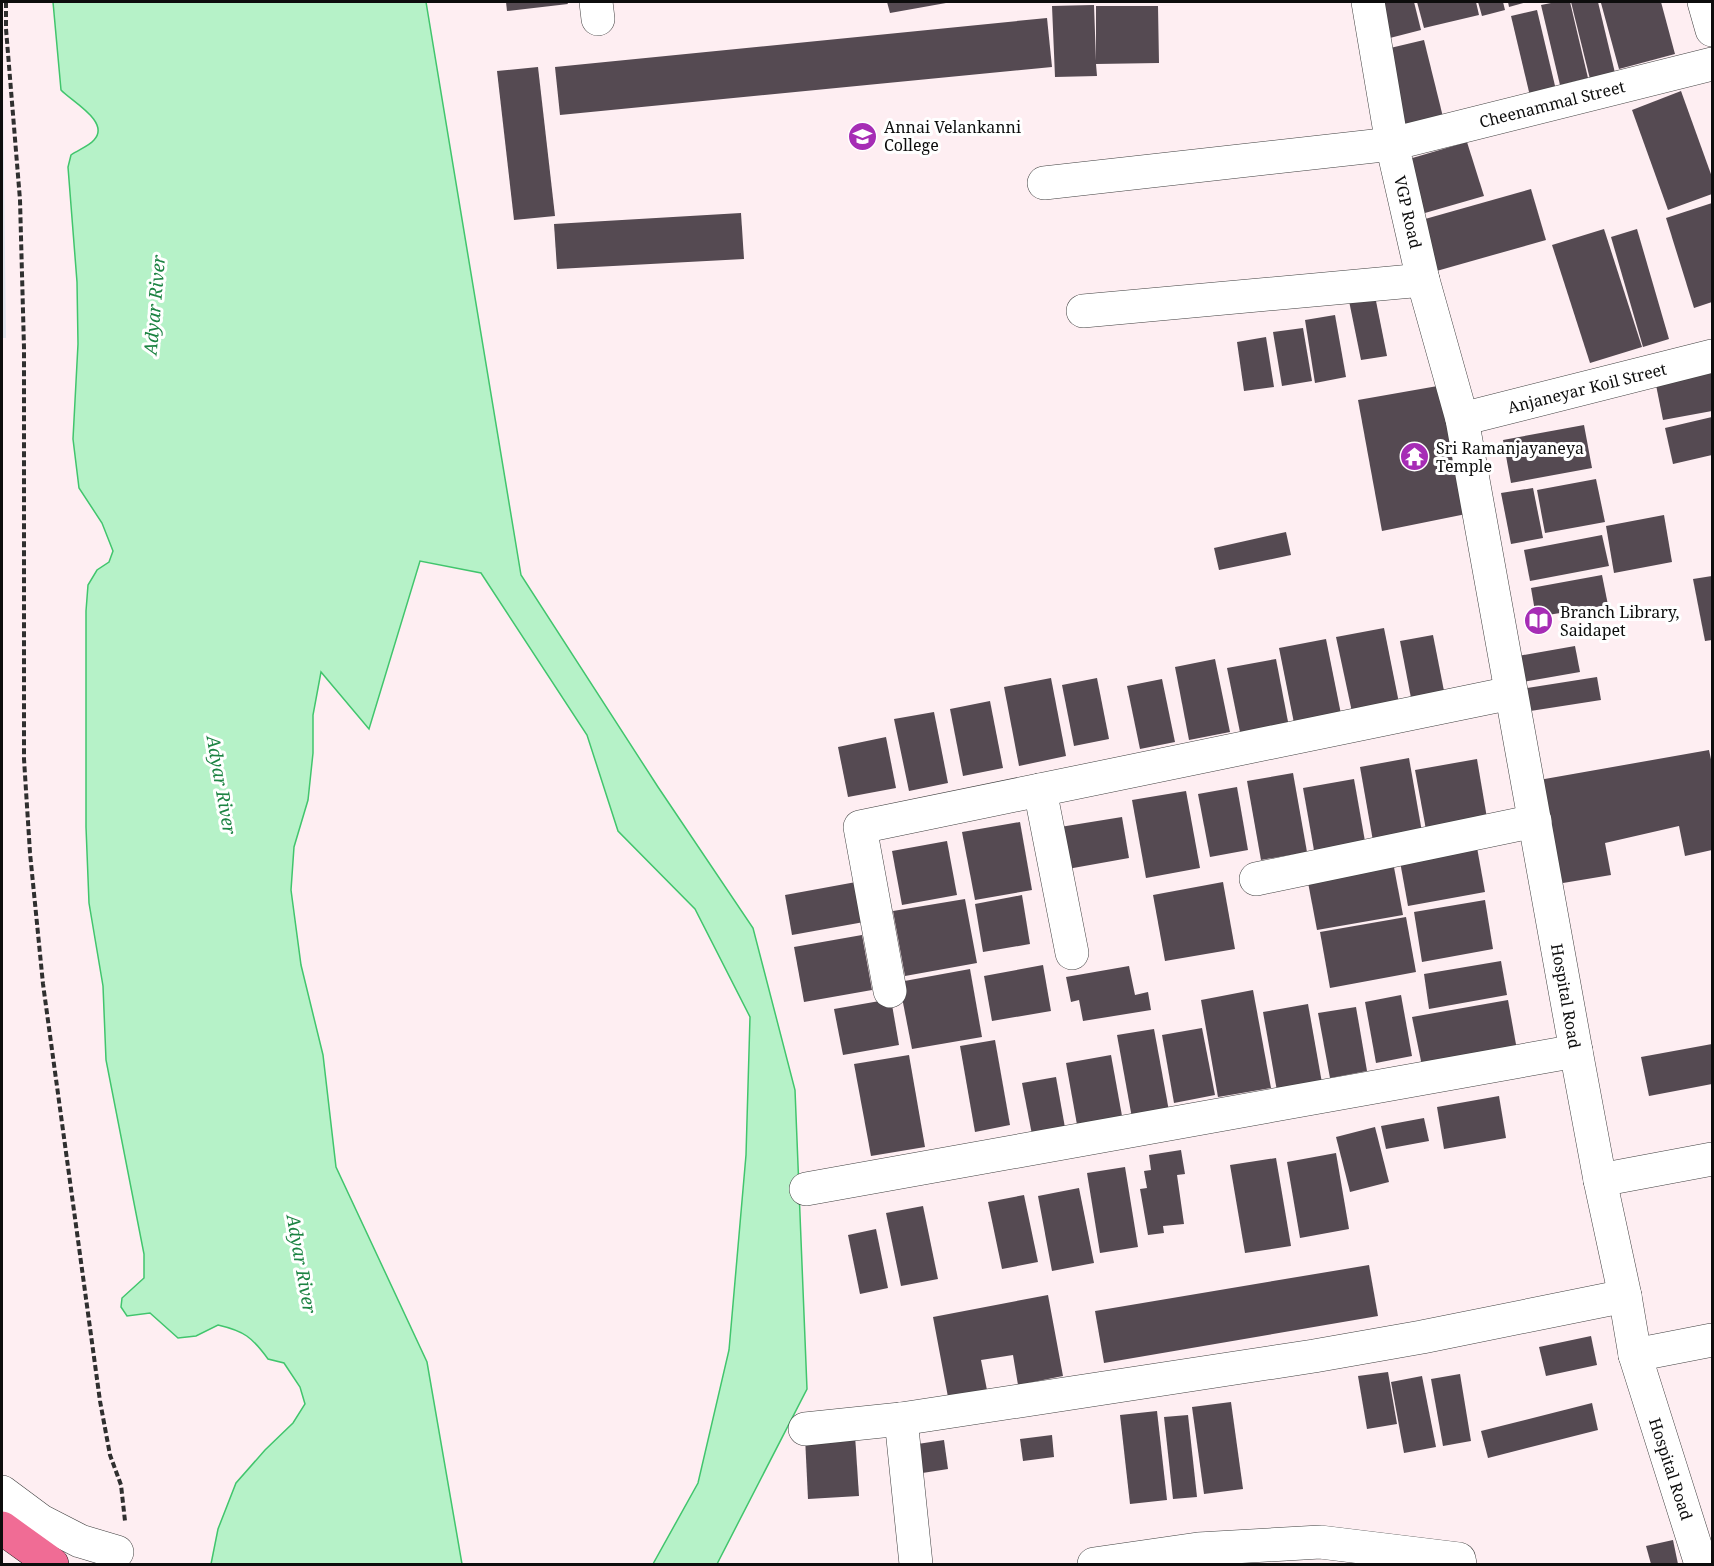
<svg xmlns="http://www.w3.org/2000/svg" width="1714" height="1566" viewBox="0 0 1714 1566" font-family="'Noto Serif',serif">
  <style>
    .industrial { fill: #e2e3eb }
    .water { fill: #b6f2c8; stroke: #41c56d; stroke-width: 1.5 }
    .building { fill: #554a52 }
    .lines { fill: none; stroke-linecap: round; stroke-linejoin: round }
    .minor-casing { stroke: #404040; stroke-width: 34 }
    .major-casing { stroke: #1e1e1e; stroke-width: 34 }
    .path { stroke: #2f2f2f; stroke-width: 4; stroke-dasharray: 6 3; stroke-linecap: butt }
    .minor { stroke: #fff; stroke-width: 33 }
    .major { stroke: #f06c95; stroke-width: 33 }
    .labels { text-anchor: middle; stroke-width: 6; stroke-linejoin: round; paint-order: stroke }
    .street-label { font-size: 16px; fill: #0d0d0d; stroke: #fff }
    .poi-label { font-size: 16px; fill: #0d0d0d; stroke: #fff; text-anchor: start }
    .water-label { font-size: 18px; font-style: italic; fill: #1c8342; stroke: #fff }
  </style>
  <rect width="100%" height="100%" fill="#feeef2"/>
  <polygon class="industrial" points="2,2 6,338 2,338"/>
  <path class="water" d="M53 2H426L521 575 658 787 753 928 795 1090 807 1389 717 1564H653L698 1483 729 1350 746 1155 750 1017 695 909 618 831 587 735 481 573 420 561 369 729 321 672 313 715V753L308 800 294 847 291 890 301 965 323 1055 336 1167 427 1362 462 1564H211L218 1529 236 1483 265 1450 293 1423 305 1404 300 1387 284 1363 268 1359C252 1337 244 1331 218 1325L196 1336 178 1338 150 1313 127 1316 121 1307 122 1298 144 1278V1254L106 1060 103 986 89 903 86 827V611L88 585 97 570 109 562 113 551 102 523 79 488 73 439 78 344 77 282 68 167 71 155C78 150 89 146 94 140 111 122 71 101 61 90Z"/>
  <g class="building">
    <polygon points="506,2 567,2 568,4 507,11"/>
    <polygon points="887,2 946,2 946,3 890,13"/>
    <polygon points="1377,2 1414,2 1421,30 1386,39"/>
    <polygon points="1417,2 1476,2 1479,15 1424,28"/>
    <polygon points="1478,2 1503,2 1505,10 1482,16"/>
    <polygon points="1508,2 1527,2 1509,7"/>
    <polygon points="1556,2 1570,2 1588,78 1560,85 1541,5"/>
    <polygon points="1571,2 1598,2 1615,73 1590,79"/>
    <polygon points="1607,2 1661,2 1675,54 1619,69 1601,3"/>
    <polygon points="1094,5 1096,61 1096,6 1158,6 1159,63 1096,64 1097,76 1055,77 1052,6"/>
    <polygon points="1537,10 1556,90 1530,96 1511,16"/>
    <polygon points="1047,18 1052,67 560,115 555,67"/>
    <polygon points="1424,40 1443,117 1405,126 1386,49"/>
    <polygon points="538,67 555,216 514,220 497,71"/>
    <polygon points="1681,91 1712,177 1712,194 1668,210 1632,110"/>
    <polygon points="1467,142 1484,196 1418,215 1409,159"/>
    <polygon points="1531,189 1546,240 1433,272 1418,221"/>
    <polygon points="1712,203 1712,302 1694,308 1666,218"/>
    <polygon points="741,213 744,259 557,269 554,224"/>
    <polygon points="1604,229 1642,347 1590,363 1552,245"/>
    <polygon points="1637,229 1669,339 1643,347 1611,237"/>
    <polygon points="1374,291 1387,356 1361,360 1348,296"/>
    <polygon points="1335,315 1346,377 1315,383 1305,320"/>
    <polygon points="1303,328 1312,381 1282,386 1273,332"/>
    <polygon points="1266,337 1274,387 1244,391 1237,342"/>
    <polygon points="1712,370 1712,411 1663,420 1655,380"/>
    <polygon points="1449,384 1471,513 1382,531 1358,400"/>
    <polygon points="1712,417 1712,455 1673,464 1665,428"/>
    <polygon points="1584,425 1592,468 1511,483 1503,440"/>
    <polygon points="1596,479 1605,522 1545,533 1537,490"/>
    <polygon points="1533,488 1543,538 1511,544 1501,493"/>
    <polygon points="1664,515 1672,562 1614,573 1606,526"/>
    <polygon points="1286,532 1291,555 1219,570 1214,548"/>
    <polygon points="1602,535 1609,566 1530,581 1524,550"/>
    <polygon points="1602,575 1608,605 1536,617 1531,588"/>
    <polygon points="1712,576 1712,640 1705,641 1693,579"/>
    <polygon points="1384,628 1399,703 1352,712 1336,637"/>
    <polygon points="1433,635 1444,691 1411,698 1400,641"/>
    <polygon points="1326,639 1342,719 1295,728 1279,648"/>
    <polygon points="1575,646 1580,672 1522,682 1518,656"/>
    <polygon points="1215,659 1230,732 1189,740 1175,667"/>
    <polygon points="1276,659 1289,727 1241,737 1227,668"/>
    <polygon points="1597,677 1601,700 1524,712 1520,689"/>
    <polygon points="1051,678 1066,756 1019,766 1004,687"/>
    <polygon points="1097,678 1109,739 1074,746 1062,685"/>
    <polygon points="1162,679 1175,742 1140,749 1127,686"/>
    <polygon points="990,701 1003,768 963,776 950,709"/>
    <polygon points="934,712 948,783 909,791 894,719"/>
    <polygon points="886,737 896,788 848,797 838,747"/>
    <polygon points="1709,750 1712,764 1712,850 1685,856 1679,826 1605,843 1611,875 1557,884 1539,780"/>
    <polygon points="1409,758 1422,832 1373,841 1360,767"/>
    <polygon points="1477,759 1488,824 1427,835 1415,770"/>
    <polygon points="1293,773 1307,852 1261,860 1247,781"/>
    <polygon points="1354,779 1366,847 1315,856 1303,788"/>
    <polygon points="1237,787 1248,850 1210,857 1198,794"/>
    <polygon points="1186,791 1200,868 1146,878 1132,800"/>
    <polygon points="1122,817 1129,858 1062,870 1054,828"/>
    <polygon points="1020,822 1032,890 975,900 962,832"/>
    <polygon points="947,841 957,895 902,905 892,851"/>
    <polygon points="1476,842 1485,892 1408,906 1399,856"/>
    <polygon points="1393,862 1403,915 1317,930 1307,877"/>
    <polygon points="856,882 864,922 792,935 785,895"/>
    <polygon points="1223,882 1235,949 1165,961 1153,895"/>
    <polygon points="1022,895 1030,944 983,952 975,904"/>
    <polygon points="965,899 977,963 905,976 893,911"/>
    <polygon points="1485,900 1493,949 1422,962 1414,912"/>
    <polygon points="1406,917 1416,972 1330,988 1320,932"/>
    <polygon points="862,935 872,990 804,1002 794,947"/>
    <polygon points="1501,961 1507,995 1429,1009 1424,974"/>
    <polygon points="1043,965 1051,1011 992,1021 984,976"/>
    <polygon points="1129,966 1135,995 1148,992 1151,1010 1083,1021 1079,1000 1071,1002 1066,977"/>
    <polygon points="970,969 982,1037 912,1049 899,982"/>
    <polygon points="1253,990 1271,1088 1218,1097 1201,1000"/>
    <polygon points="1401,995 1412,1056 1376,1063 1365,1002"/>
    <polygon points="891,999 899,1045 843,1055 834,1009"/>
    <polygon points="1508,1000 1517,1050 1422,1066 1412,1017"/>
    <polygon points="1308,1004 1322,1083 1277,1091 1263,1012"/>
    <polygon points="1356,1007 1367,1071 1330,1078 1318,1013"/>
    <polygon points="1202,1028 1215,1095 1174,1103 1162,1035"/>
    <polygon points="1154,1029 1171,1122 1134,1129 1117,1035"/>
    <polygon points="995,1040 1010,1125 975,1132 960,1046"/>
    <polygon points="1712,1044 1712,1084 1649,1096 1641,1057"/>
    <polygon points="909,1055 925,1147 871,1156 854,1064"/>
    <polygon points="1111,1055 1124,1127 1079,1136 1066,1063"/>
    <polygon points="1056,1077 1067,1139 1034,1145 1022,1083"/>
    <polygon points="1499,1096 1506,1138 1444,1149 1437,1107"/>
    <polygon points="1424,1118 1429,1141 1386,1149 1381,1126"/>
    <polygon points="1375,1127 1389,1182 1350,1192 1336,1137"/>
    <polygon points="1181,1150 1185,1174 1177,1175 1184,1224 1163,1226 1164,1233 1148,1235 1140,1189 1147,1188 1144,1171 1151,1170 1149,1155"/>
    <polygon points="1336,1153 1349,1229 1300,1238 1287,1162"/>
    <polygon points="1276,1158 1291,1246 1245,1253 1230,1165"/>
    <polygon points="1125,1167 1138,1247 1100,1253 1087,1173"/>
    <polygon points="1079,1188 1094,1263 1052,1271 1038,1196"/>
    <polygon points="1024,1195 1038,1262 1002,1269 988,1202"/>
    <polygon points="923,1206 938,1279 901,1286 886,1213"/>
    <polygon points="876,1229 888,1288 860,1294 848,1235"/>
    <polygon points="1369,1265 1378,1316 1104,1363 1095,1311"/>
    <polygon points="1048,1295 1063,1376 1018,1385 1013,1355 981,1360 987,1390 948,1397 933,1317"/>
    <polygon points="1591,1336 1597,1365 1546,1376 1539,1347"/>
    <polygon points="1388,1372 1397,1424 1367,1429 1358,1376"/>
    <polygon points="1460,1374 1471,1441 1443,1446 1431,1379"/>
    <polygon points="1422,1376 1436,1447 1404,1453 1391,1382"/>
    <polygon points="1231,1402 1243,1489 1204,1494 1192,1407"/>
    <polygon points="1592,1403 1598,1430 1488,1458 1481,1431"/>
    <polygon points="1157,1411 1167,1500 1130,1504 1120,1415"/>
    <polygon points="1188,1415 1197,1497 1173,1499 1164,1417"/>
    <polygon points="855,1435 859,1496 808,1499 805,1437"/>
    <polygon points="1052,1435 1054,1457 1023,1461 1020,1439"/>
    <polygon points="944,1440 948,1469 916,1474 911,1445"/>
    <polygon points="1673,1540 1678,1564 1651,1564 1646,1546"/>
  </g>
  <g class="lines">
    <defs>
      <g id="minor">
        <polyline points="596,2 598,19"/>
        <polyline points="1368,2 1392,144 1423,280 1462,419 1576,1051 1600,1180 1625,1296 1635,1355 1701,1564"/>
        <polyline points="1704,2 1712,30"/>
        <polyline points="1044,183 1392,144 1712,64"/>
        <polyline points="1083,311 1423,280"/>
        <polyline points="1462,419 1712,356"/>
        <polyline points="1040,790 1072,953"/>
        <polyline points="1256,879 1535,821"/>
        <polyline points="890,991 860,827 1511,693"/>
        <polyline points="1600,1180 1712,1159"/>
        <polyline points="806,1189 1576,1051"/>
        <polyline points="1635,1355 1712,1340"/>
        <polyline points="901,1419 916,1564"/>
        <polyline points="805,1429 901,1419 1314,1356 1422,1337 1625,1296"/>
        <polyline points="2,1492 41,1521 80,1541 117,1552"/>
        <polyline points="1094,1564 1198,1549 1320,1542 1459,1559 1460,1564"/>
      </g>
      <polyline id="major" points="2,1528 52,1564"/>
    </defs>
    <use href="#minor" class="minor-casing"/>
    <use href="#major" class="major-casing"/>
    <polyline class="path" points="6,2 6,29 20,200 24,348 24,759 30,853 43,984 100,1401 110,1455 121,1485 125,1521"/>
    <use href="#minor" class="minor"/>
    <use href="#major" class="major"/>
  </g>
  <defs>
    <symbol id="university-disc" viewBox="-11 -11 22 22"><circle r="9.5" fill="#a62db5" stroke="#fff"/><path d="M0-5L7-2L0 1L-7-2ZM-4 1L0 2.5L4 1V4Q0 6-4 4Z" fill="#fff"/></symbol>
    <symbol id="temple-disc" viewBox="-11 -11 22 22"><circle r="9.5" fill="#a62db5" stroke="#fff"/><path d="M0-6L5-2H3V0L6.5 2.5H4V6H1.5V3h-3V6H-4V2.5H-6.5L-3 0V-2H-5Z" fill="#fff"/></symbol>
    <symbol id="library-disc" viewBox="-11 -11 22 22"><circle r="9.5" fill="#a62db5" stroke="#fff"/><path d="M-6-4Q-3-5.5-.7-3.5V5Q-3 3-6 4ZM6-4Q3-5.5 .7-3.5V5Q3 3 6 4Z" fill="#fff"/></symbol>
  </defs>
  <g fill-rule="evenodd">
    <use href="#university-disc" x="846" y="120" width="33" height="33"/>
    <use href="#temple-disc" x="1398" y="440" width="33" height="33"/>
    <use href="#library-disc" x="1522" y="604" width="33" height="33"/>
  </g>
  <g class="labels">
    <g class="street-label">
      <text transform="translate(1552 104) rotate(-14)" y="6">Cheenammal Street</text>
      <text transform="translate(1408 212) rotate(77)" y="6">VGP Road</text>
      <text transform="translate(1587 388) rotate(-14)" y="6">Anjaneyar Koil Street</text>
      <text transform="translate(1566 996) rotate(80)" y="6">Hospital Road</text>
      <text transform="translate(1671 1469) rotate(72)" y="6">Hospital Road</text>
    </g>
    <g class="poi-label">
      <text x="884" y="133">Annai Velankanni<tspan x="884" dy="18">College</tspan></text>
      <text x="1436" y="454">Sri Ramanjayaneya<tspan x="1436" dy="18">Temple</tspan></text>
      <text x="1560" y="618">Branch Library,<tspan x="1560" dy="18">Saidapet</tspan></text>
    </g>
    <g class="water-label">
      <text transform="translate(155 305) rotate(-85)" y="6">Adyar River</text>
      <text transform="translate(221 785) rotate(80)" y="6">Adyar River</text>
      <text transform="translate(301 1264) rotate(80)" y="6">Adyar River</text>
    </g>
  </g>
  <rect width="1714" height="1566" fill="none" stroke="#0d0d0d" stroke-width="6"/>
</svg>
